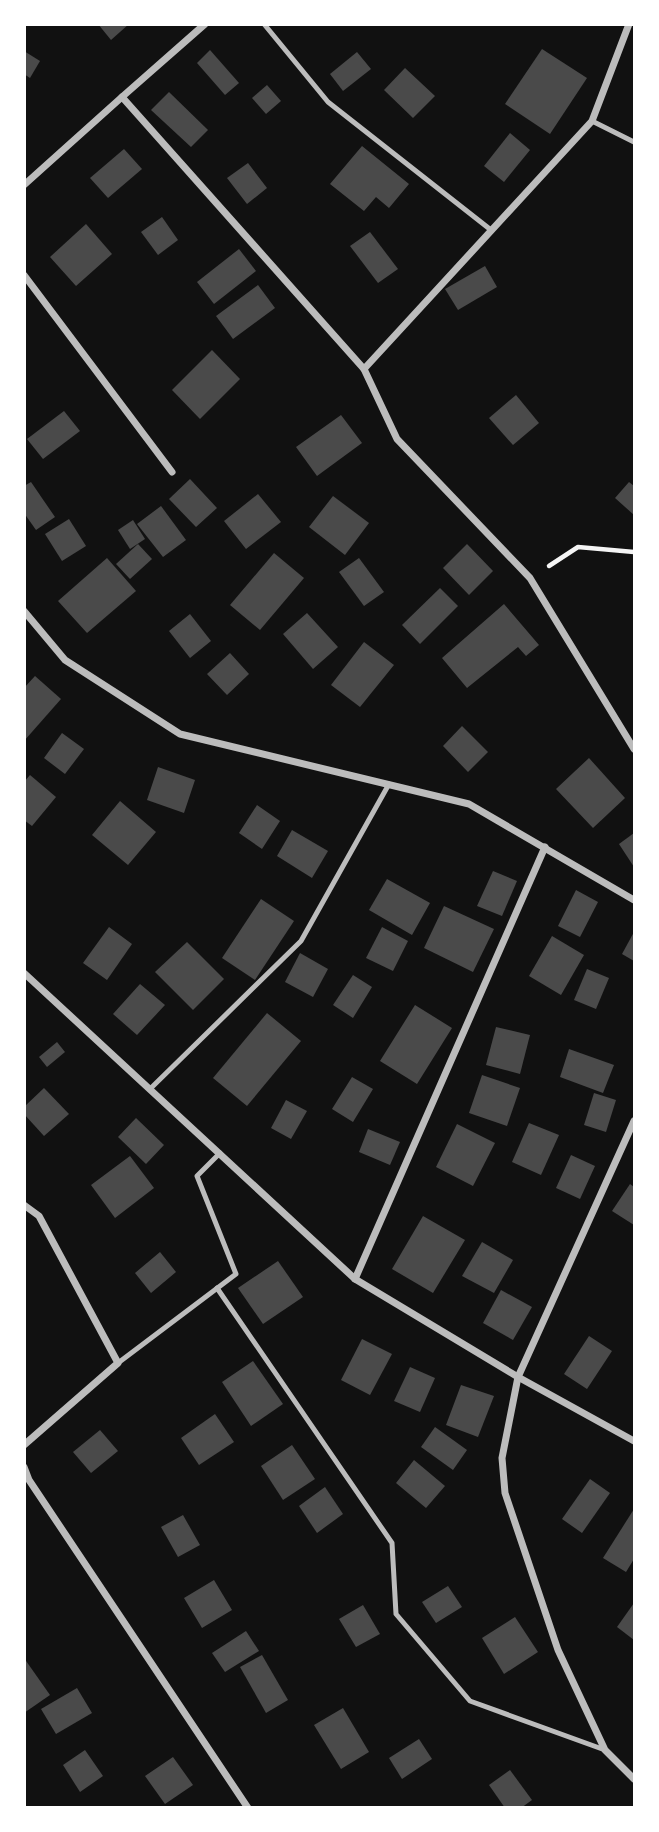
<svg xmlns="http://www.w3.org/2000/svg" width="659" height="1832" viewBox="0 0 659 1832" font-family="Manrope,sans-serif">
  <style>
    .building { fill: #4a4a4a }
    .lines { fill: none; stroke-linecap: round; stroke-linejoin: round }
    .path { stroke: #f5f5f5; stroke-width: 4.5 }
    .service { stroke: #bcbcbc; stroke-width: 5 }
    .minor { stroke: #bcbcbc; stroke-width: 7 }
  </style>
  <rect width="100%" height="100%" fill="#111"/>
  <g class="building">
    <polygon points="98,24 129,24 111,40"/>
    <polygon points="542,49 587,78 550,134 505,104"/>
    <polygon points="210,50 239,83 225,95 197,63"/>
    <polygon points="24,51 40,61 30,78 24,74"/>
    <polygon points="357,52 371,69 343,91 330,74"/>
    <polygon points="405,68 435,96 413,118 384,90"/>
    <polygon points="267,85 281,101 266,114 252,98"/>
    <polygon points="169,92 208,130 191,147 151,110"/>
    <polygon points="510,133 530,150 504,182 484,166"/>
    <polygon points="362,146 409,184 389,208 376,197 364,211 330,184"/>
    <polygon points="124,149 142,169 108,198 90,178"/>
    <polygon points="248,163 267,188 247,204 227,178"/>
    <polygon points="162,217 178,240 158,255 141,232"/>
    <polygon points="86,224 112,254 76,286 50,257"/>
    <polygon points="370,232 398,269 378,283 350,246"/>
    <polygon points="239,249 256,271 214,304 197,282"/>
    <polygon points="485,266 497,287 458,310 445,289"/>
    <polygon points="258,285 275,308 233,339 216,316"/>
    <polygon points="212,350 240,379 200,419 172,390"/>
    <polygon points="516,395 539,423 513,445 489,418"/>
    <polygon points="64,411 80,431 43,459 27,439"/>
    <polygon points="341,415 362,443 317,476 296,447"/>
    <polygon points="190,479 217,508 196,527 169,499"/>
    <polygon points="31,482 55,517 36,530 24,513 24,486"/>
    <polygon points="629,482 634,486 634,515 615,498"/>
    <polygon points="258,494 281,522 246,549 224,521"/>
    <polygon points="333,496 369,523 345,555 309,527"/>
    <polygon points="161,506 186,540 163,557 137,524"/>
    <polygon points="69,519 86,546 62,561 45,534"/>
    <polygon points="133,520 145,539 130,549 118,530"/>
    <polygon points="138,544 152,559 130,579 116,564"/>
    <polygon points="467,544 493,571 469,595 443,568"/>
    <polygon points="274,553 304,578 260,630 230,605"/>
    <polygon points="107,558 136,591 87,633 58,601"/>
    <polygon points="359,558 384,592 364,606 339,572"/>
    <polygon points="440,588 458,606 420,644 402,625"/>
    <polygon points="504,604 539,645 526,656 518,647 467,688 442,658"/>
    <polygon points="307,613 338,647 313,669 283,634"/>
    <polygon points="190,614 211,641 190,658 169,631"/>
    <polygon points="364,642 394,665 360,707 331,685"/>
    <polygon points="230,653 249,674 227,695 207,674"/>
    <polygon points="35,676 61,699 24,741 24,688"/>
    <polygon points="462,726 488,752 468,772 443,746"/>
    <polygon points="62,733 84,749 65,774 44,758"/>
    <polygon points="589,758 625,798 593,828 556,789"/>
    <polygon points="158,767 195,780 184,813 147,800"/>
    <polygon points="30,775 56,797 32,826 24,820 24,782"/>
    <polygon points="120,801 156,832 128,865 92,835"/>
    <polygon points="257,805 280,821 262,849 239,833"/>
    <polygon points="292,830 328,851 312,878 277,856"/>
    <polygon points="634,833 634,867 619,844"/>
    <polygon points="493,871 517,881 502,916 477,906"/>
    <polygon points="387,879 430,903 412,935 369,910"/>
    <polygon points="576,890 598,902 580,937 558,926"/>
    <polygon points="261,899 294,921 255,980 222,958"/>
    <polygon points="444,906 494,929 473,972 424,948"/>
    <polygon points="109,927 132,944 107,980 83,963"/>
    <polygon points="382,927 408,941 393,971 366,958"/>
    <polygon points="634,932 634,961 622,954"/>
    <polygon points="552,936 584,955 561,995 529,976"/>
    <polygon points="187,942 224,979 193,1010 155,972"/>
    <polygon points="300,953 328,969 313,997 285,982"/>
    <polygon points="587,969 609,978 596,1009 574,1000"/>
    <polygon points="353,975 372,987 353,1018 333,1005"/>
    <polygon points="140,984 165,1005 137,1035 113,1014"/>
    <polygon points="415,1005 452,1028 417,1084 380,1061"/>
    <polygon points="267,1013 301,1041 247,1106 213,1078"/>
    <polygon points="496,1027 530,1035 520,1074 486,1065"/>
    <polygon points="57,1042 65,1052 47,1067 39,1057"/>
    <polygon points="569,1049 614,1065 603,1093 560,1077"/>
    <polygon points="482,1075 520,1088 507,1126 469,1113"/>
    <polygon points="352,1077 373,1089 353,1122 332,1109"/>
    <polygon points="44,1088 69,1114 44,1136 24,1114 24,1107"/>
    <polygon points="594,1093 616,1100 606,1132 584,1125"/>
    <polygon points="286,1100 307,1111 291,1139 271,1128"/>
    <polygon points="136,1118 164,1145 146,1164 118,1137"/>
    <polygon points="529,1123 559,1135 541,1175 512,1162"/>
    <polygon points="457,1124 495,1143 473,1186 436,1167"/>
    <polygon points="368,1129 400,1142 390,1165 359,1152"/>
    <polygon points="571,1155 595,1166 580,1199 556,1188"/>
    <polygon points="130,1156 154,1188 115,1218 91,1185"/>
    <polygon points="630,1184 634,1187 634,1225 612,1211"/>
    <polygon points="423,1216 465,1240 433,1293 392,1269"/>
    <polygon points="482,1242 513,1260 494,1293 462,1276"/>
    <polygon points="160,1252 176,1272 151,1293 135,1273"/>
    <polygon points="278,1261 303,1297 263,1324 238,1288"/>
    <polygon points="501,1290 532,1307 513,1340 483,1323"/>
    <polygon points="589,1336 612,1351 587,1389 564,1374"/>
    <polygon points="362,1339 392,1354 370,1395 341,1380"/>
    <polygon points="253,1361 283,1404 251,1426 222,1382"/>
    <polygon points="410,1367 435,1378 420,1412 394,1401"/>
    <polygon points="461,1385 494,1396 478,1437 446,1425"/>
    <polygon points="215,1414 234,1442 199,1465 181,1438"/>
    <polygon points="435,1427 467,1450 453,1470 421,1447"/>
    <polygon points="100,1430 118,1451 91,1473 73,1452"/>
    <polygon points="292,1445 315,1479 283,1500 261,1466"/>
    <polygon points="414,1460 445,1486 426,1508 396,1483"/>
    <polygon points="590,1479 610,1493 582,1533 562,1519"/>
    <polygon points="325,1487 343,1514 317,1533 299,1506"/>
    <polygon points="634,1509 634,1559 626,1572 603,1558"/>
    <polygon points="183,1515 200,1545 178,1557 161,1527"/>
    <polygon points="214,1580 232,1610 202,1628 184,1598"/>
    <polygon points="448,1586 462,1607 436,1623 422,1602"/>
    <polygon points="634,1603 634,1640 617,1627"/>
    <polygon points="363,1605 380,1634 356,1647 339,1619"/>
    <polygon points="515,1617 538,1652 504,1674 482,1638"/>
    <polygon points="246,1631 259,1651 225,1672 212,1653"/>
    <polygon points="262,1655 288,1700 266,1713 240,1667"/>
    <polygon points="24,1658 50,1695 24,1713"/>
    <polygon points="77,1688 92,1713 56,1734 41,1709"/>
    <polygon points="343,1708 369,1752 341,1769 314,1725"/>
    <polygon points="419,1739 432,1759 402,1779 389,1758"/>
    <polygon points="85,1750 103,1776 80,1792 63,1765"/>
    <polygon points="173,1757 193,1785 165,1804 145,1776"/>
    <polygon points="510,1770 532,1800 521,1808 505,1808 489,1785"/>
  </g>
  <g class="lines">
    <polyline class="path" points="549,566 578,547 634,552"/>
    <g class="service">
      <polyline points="264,24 328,102 491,230"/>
      <polyline points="592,121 634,142"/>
      <polyline points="150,1089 301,941 389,784"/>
      <polyline points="217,1288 392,1543 396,1614 470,1701 605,1750"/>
      <polyline points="118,1363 236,1274 197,1176 220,1153"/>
    </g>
    <g class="minor">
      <polyline points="122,97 364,369 397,439 530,578 634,749"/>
      <polyline points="24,185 122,97 205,24"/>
      <polyline points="24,275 172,472"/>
      <polyline points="364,369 592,121 629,24"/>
      <polyline points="24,611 65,660 180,734 469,804 634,900"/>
      <polyline points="24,973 355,1279 518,1377 634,1441"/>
      <polyline points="634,1121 518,1377 502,1458 505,1493 558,1650 605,1750 634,1779"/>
      <polyline points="24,1205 39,1216 118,1363 24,1445"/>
      <polyline points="355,1279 545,847"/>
      <polyline points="24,1467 29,1480 248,1808"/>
    </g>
  </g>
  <rect width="659" height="1832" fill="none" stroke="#ffffff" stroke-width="52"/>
</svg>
